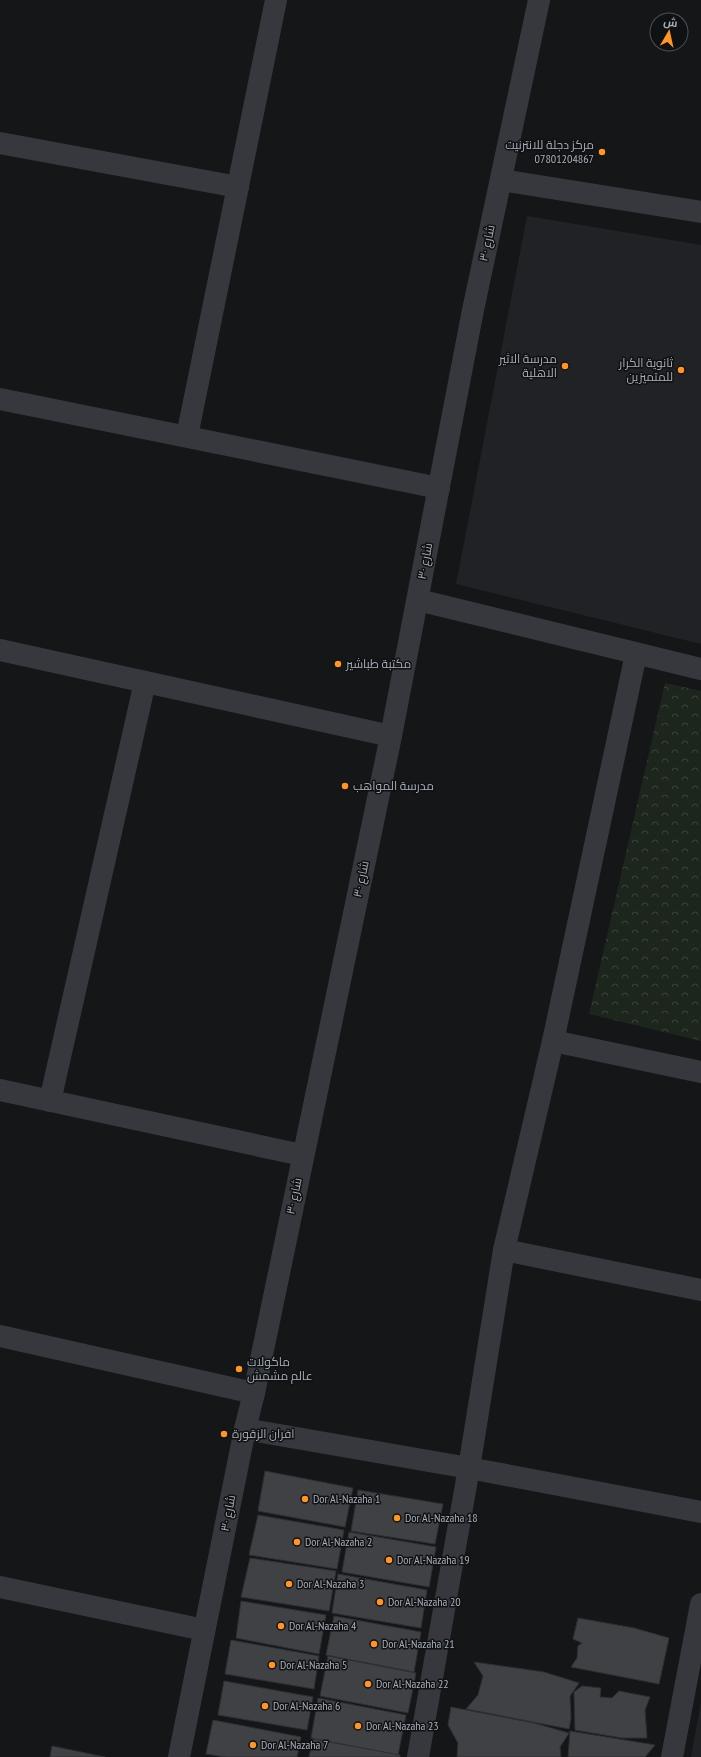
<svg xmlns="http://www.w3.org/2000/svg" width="701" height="1757" viewBox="0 0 701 1757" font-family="'PT Sans Narrow',Cairo,sans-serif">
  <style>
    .built { fill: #212225 }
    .park { fill: url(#park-crowns) }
    .building { fill: #3f4145; stroke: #2f3034 }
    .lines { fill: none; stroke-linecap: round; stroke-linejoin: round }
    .minor { stroke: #36383d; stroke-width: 22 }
    .poi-dot { fill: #ff9526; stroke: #101113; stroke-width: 1.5 }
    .labels { text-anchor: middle; stroke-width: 3; stroke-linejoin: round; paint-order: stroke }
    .poi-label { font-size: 12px; fill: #a6afb9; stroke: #101113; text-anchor: start }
    .street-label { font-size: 12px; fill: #a6afb9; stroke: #101113 }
  </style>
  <defs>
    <pattern id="park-crowns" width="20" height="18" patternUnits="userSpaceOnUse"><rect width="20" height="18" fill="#1d261d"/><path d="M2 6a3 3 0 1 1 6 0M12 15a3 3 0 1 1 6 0" fill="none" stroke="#3b433c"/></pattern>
  </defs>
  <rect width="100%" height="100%" fill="#151618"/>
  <g class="built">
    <polygon points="527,216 701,245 701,644 456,584"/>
    <polygon points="701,1702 701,1757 691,1757"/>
  </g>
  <polygon class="park" points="665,683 701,691 701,1041 589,1014"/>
  <g class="building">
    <polygon points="265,1471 353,1488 345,1527 258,1511"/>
    <polygon points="358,1490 443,1504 435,1544 351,1531"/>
    <polygon points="258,1515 344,1530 337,1569 249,1555"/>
    <polygon points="349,1532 436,1547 429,1587 342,1572"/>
    <polygon points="250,1558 336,1571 329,1611 241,1597"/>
    <polygon points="338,1574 427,1590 421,1628 332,1613"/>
    <polygon points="241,1601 326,1615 319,1654 236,1638"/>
    <polygon points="334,1616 421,1632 414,1672 326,1655"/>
    <polygon points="578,1618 634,1628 669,1638 659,1684 571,1667 577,1658 578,1646 582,1643 573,1639"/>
    <polygon points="231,1640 319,1656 314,1689 225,1674"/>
    <polygon points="328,1656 416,1673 408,1713 320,1696"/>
    <polygon points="474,1662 544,1672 579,1683 570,1696 571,1718 569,1729 466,1709 478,1695 483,1676"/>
    <polygon points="224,1681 313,1697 307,1730 218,1715"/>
    <polygon points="582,1686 601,1688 600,1697 612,1698 619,1691 650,1697 645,1710 647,1738 622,1738 575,1730 574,1692"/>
    <polygon points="318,1698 406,1715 398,1755 311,1738"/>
    <polygon points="451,1707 534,1723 569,1733 560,1747 561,1757 457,1757 458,1743 448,1725"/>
    <polygon points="213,1720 301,1737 297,1757 225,1757 206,1754"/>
    <polygon points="570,1731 655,1745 645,1757 568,1757"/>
    <polygon points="313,1739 400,1755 400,1757 309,1757"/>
    <polygon points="52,1746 105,1757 50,1757"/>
  </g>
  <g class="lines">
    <g class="minor">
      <polyline points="0,143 238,187"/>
      <polyline points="501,180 701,212"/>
      <polyline points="0,399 439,488"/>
      <polyline points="187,436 276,0"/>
      <polyline points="418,600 701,669"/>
      <polyline points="0,650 391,736"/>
      <polyline points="553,1041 701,1072"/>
      <polyline points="0,1090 302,1155"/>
      <polyline points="50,1101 145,682"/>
      <polyline points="504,1250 701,1290"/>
      <polyline points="0,1336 254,1393"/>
      <polyline points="245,1429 469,1468 701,1512"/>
      <polyline points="0,1587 204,1630"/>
      <polyline points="179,1757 245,1429 254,1393 391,736 473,310 539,0"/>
      <polyline points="418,1757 469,1468 504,1250 553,1041 636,654"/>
      <polyline points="672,1757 701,1604"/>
    </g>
  </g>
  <g class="poi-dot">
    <circle cx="602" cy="152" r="4"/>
    <circle cx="565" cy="366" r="4"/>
    <circle cx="681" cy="370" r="4"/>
    <circle cx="338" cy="664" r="4"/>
    <circle cx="345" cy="786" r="4"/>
    <circle cx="239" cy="1369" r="4"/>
    <circle cx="224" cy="1434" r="4"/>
    <circle cx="305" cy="1499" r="4"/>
    <circle cx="397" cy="1518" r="4"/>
    <circle cx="297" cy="1542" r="4"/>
    <circle cx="389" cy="1560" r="4"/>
    <circle cx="289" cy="1584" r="4"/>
    <circle cx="380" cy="1602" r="4"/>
    <circle cx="281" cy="1626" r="4"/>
    <circle cx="374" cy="1644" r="4"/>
    <circle cx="272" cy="1665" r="4"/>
    <circle cx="368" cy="1684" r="4"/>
    <circle cx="265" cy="1706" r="4"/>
    <circle cx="358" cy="1726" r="4"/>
    <circle cx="253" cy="1745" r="4"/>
  </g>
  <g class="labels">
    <g class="poi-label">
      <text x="594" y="149" text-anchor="end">مركز دجلة للانترنيت<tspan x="594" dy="14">07801204867</tspan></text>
      <text x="557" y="363" text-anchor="end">مدرسة الاثير<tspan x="557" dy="14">الاهلية</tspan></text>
      <text x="673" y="367" text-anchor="end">ثانوية الكرار<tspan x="673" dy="14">للمتميزين</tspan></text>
      <text x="346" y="668">مكتبة طباشير</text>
      <text x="353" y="790">مدرسة المواهب</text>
      <text x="247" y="1366">ماكولات<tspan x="247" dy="14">عالم مشمش</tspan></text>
      <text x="232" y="1438">افران الزقورة</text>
      <text x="313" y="1503">Dor Al-Nazaha 1</text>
      <text x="405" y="1522">Dor Al-Nazaha 18</text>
      <text x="305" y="1546">Dor Al-Nazaha 2</text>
      <text x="397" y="1564">Dor Al-Nazaha 19</text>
      <text x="297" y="1588">Dor Al-Nazaha 3</text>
      <text x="388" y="1606">Dor Al-Nazaha 20</text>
      <text x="289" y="1630">Dor Al-Nazaha 4</text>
      <text x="382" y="1648">Dor Al-Nazaha 21</text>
      <text x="280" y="1669">Dor Al-Nazaha 5</text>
      <text x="376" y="1688">Dor Al-Nazaha 22</text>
      <text x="273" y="1710">Dor Al-Nazaha 6</text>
      <text x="366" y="1730">Dor Al-Nazaha 23</text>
      <text x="261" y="1749">Dor Al-Nazaha 7</text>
    </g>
    <g class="street-label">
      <text transform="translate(487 243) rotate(-78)" y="4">شارع ٣٠</text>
      <text transform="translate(425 561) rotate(-79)" y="4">شارع ٣٠</text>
      <text transform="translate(361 879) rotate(-78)" y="4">شارع ٣٠</text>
      <text transform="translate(294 1196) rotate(-78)" y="4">شارع ٣٠</text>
      <text transform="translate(228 1513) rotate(-79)" y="4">شارع ٣٠</text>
    </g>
  </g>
  <g transform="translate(669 32) rotate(9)"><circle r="19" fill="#101113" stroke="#4c5055"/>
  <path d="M0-3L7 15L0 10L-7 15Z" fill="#ff9526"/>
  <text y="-6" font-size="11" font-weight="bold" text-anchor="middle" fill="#a6afb9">ش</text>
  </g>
</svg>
